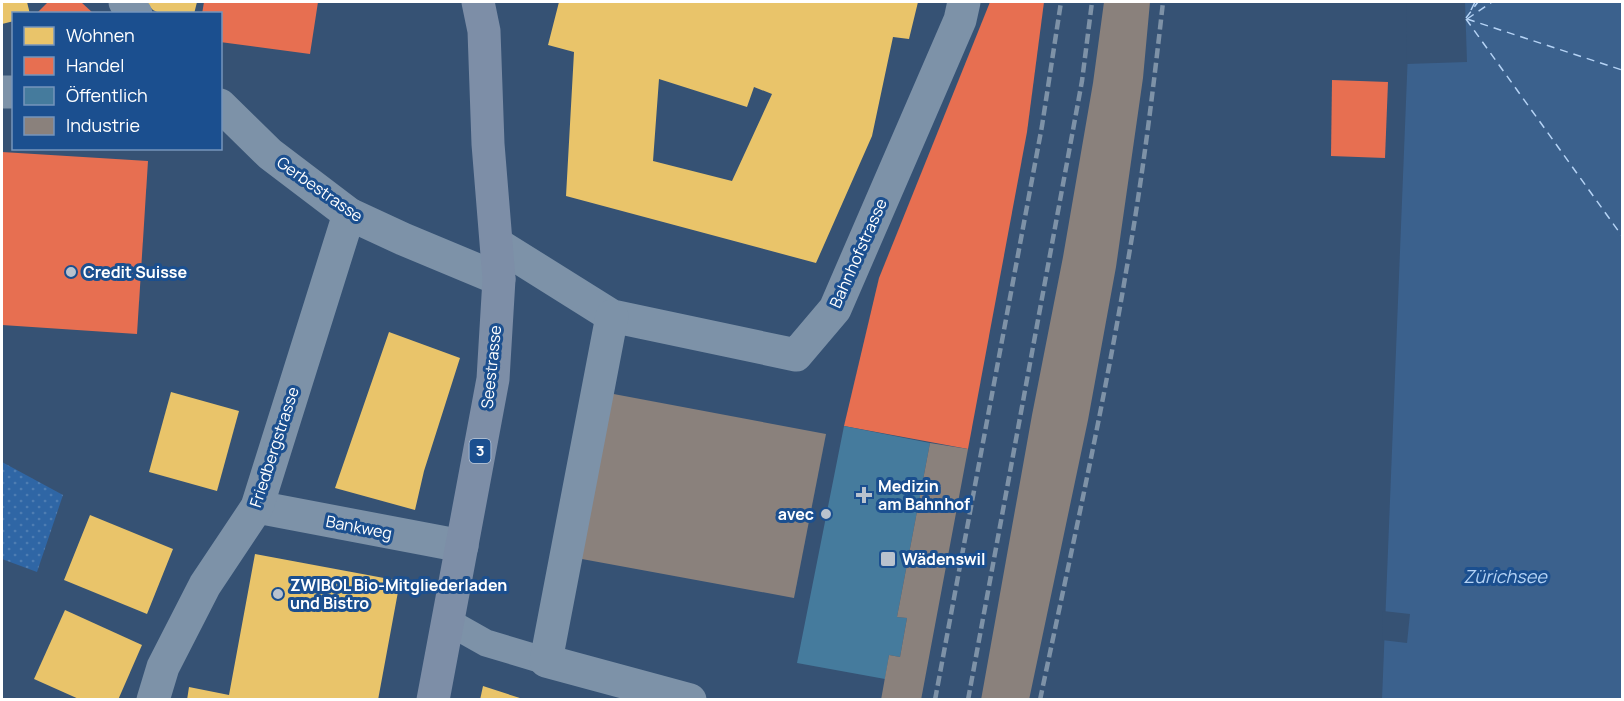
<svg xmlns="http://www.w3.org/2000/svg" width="1624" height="701" viewBox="0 0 1624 701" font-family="Manrope,sans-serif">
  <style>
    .grass { fill: url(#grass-dots) }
    .water { fill: #3b618d }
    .pier { fill: #365274 }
    .homes { fill: #e9c46a; fill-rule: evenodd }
    .shops { fill: #e76f51 }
    .public { fill: #457b9d }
    .industry { fill: #8a817c }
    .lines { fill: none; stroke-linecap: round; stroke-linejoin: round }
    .ferry { stroke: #b5d3f5; stroke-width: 1.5; stroke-dasharray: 8 6; stroke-linecap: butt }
    .lane { stroke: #7d92a8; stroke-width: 27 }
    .street { stroke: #7d92a8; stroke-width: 33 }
    .primary { stroke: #7d8ea7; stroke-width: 33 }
    .rail { stroke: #7e92a7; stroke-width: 4.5; stroke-dasharray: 10 4.5; stroke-linecap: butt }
    .poi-dot { fill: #b9c2ce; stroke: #1b4f8f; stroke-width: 2 }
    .labels { text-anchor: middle; stroke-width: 6; stroke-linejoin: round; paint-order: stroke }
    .shield { fill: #1b4f8f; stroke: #bbcadd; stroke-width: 1.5 }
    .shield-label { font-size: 15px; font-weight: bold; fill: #fff }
    .street-label { font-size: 16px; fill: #fff; stroke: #1b4f8f }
    .poi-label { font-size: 16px; font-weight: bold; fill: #fff; stroke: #1b4f8f; text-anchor: start }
    .water-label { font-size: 18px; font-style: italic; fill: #b5d3f5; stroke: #1b4f8f }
  </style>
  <defs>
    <pattern id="grass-dots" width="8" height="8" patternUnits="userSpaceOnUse" patternTransform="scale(1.5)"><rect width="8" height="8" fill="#2f66a5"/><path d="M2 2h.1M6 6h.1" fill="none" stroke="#4e7db2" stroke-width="1.8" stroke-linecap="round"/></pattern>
  </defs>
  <rect width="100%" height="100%" fill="#365274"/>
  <polygon class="grass" points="2,462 63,495 37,572 2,559"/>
  <polygon class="water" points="1410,2 1622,2 1622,699 1382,700"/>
  <g class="pier">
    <polygon points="1407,2 1465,2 1467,62 1406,64"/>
    <polygon points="1383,611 1410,614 1407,643 1382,640"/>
  </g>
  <g class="homes">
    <polygon points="2,2 27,2 30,14 14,14 14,21 2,24"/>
    <polygon points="145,2 197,2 194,14 161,14 153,10"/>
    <path d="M559 2H918L909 39 893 37 872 136 816 263 566 196 574 52 548 45ZM659 79 747 107 754 87 772 94 732 181 653 161Z"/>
    <polygon points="389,332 460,358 424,471 415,510 335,488"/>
    <polygon points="171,392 239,411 217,491 149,472"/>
    <polygon points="90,515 173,549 147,614 64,580"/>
    <polygon points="255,554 400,581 378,700 187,700 189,687 229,695"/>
    <polygon points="65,610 142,645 118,700 81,700 34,679"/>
    <polygon points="483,686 523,699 523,700 480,700"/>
  </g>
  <g class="shops">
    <polygon points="48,2 81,2 94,14 36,14"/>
    <polygon points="204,2 318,2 310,54 220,42 220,14 202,14"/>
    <polygon points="990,2 1044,2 1027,132 968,449 844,426 879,278"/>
    <polygon points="1332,80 1388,82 1385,158 1331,156"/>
    <polygon points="2,152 148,161 137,334 2,325"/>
  </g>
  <polygon class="public" points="844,426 930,443 897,617 907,618 900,657 889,655 885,679 797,663"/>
  <g class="industry">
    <polygon points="1104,2 1150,2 1143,78 1116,267 1088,420 1029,700 981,700 1032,415 1063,257 1093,83"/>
    <polygon points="603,392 826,434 794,598 571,557"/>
    <polygon points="930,443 968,449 921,700 881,700 889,655 900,657 907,618 897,617"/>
  </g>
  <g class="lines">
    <g class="ferry">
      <polyline points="1471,10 1475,2"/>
      <polyline points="1466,18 1478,2"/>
      <polyline points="1466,19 1622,236"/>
      <polyline points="1467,19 1622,70"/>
      <polyline points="1467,19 1492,2"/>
    </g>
    <polyline class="lane" points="447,621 486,643 546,661"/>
    <g class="street">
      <polyline points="125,2 136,14"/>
      <polyline points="2,92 14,92"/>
      <polyline points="220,105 270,154 349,214 403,239 499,279"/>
      <polyline points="497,244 612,316 796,355 835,309 960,20 964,2"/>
      <polyline points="612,316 546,661 690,700"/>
      <polyline points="257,507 462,546"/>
      <polyline points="153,700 163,667 205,585 257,507 349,214"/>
    </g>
    <polyline class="primary" points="433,700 493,379 499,279 488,144 484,31 478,2"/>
    <g class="rail">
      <polyline points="935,700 1042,126 1061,2"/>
      <polyline points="968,700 1082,81 1092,2"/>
      <path d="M1040 700C1070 557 1102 415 1126 272 1142 182 1153 92 1163 2"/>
    </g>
  </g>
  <g class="poi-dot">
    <circle cx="71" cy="272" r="6"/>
    <path d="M861 486h6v6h6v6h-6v6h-6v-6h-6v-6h6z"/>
    <circle cx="826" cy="514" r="6"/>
    <rect x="880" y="551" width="16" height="16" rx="3"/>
    <circle cx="278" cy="594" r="6"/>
  </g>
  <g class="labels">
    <rect class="shield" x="469.5" y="439" width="21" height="24" rx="4.5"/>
    <g class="shield-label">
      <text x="480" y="456">3</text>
    </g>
    <g class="street-label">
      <text transform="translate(320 189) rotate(35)" y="6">Gerbestrasse</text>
      <text transform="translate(858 253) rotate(-66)" y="6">Bahnhofstrasse</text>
      <text transform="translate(491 367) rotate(-84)" y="6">Seestrasse</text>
      <text transform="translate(274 447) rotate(-72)" y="6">Friedbergstrasse</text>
      <text transform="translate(359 527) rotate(11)" y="6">Bankweg</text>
    </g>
    <g class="poi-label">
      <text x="83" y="278">Credit Suisse</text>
      <text x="878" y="492">Medizin<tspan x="878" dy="18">am Bahnhof</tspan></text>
      <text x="814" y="520" text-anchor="end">avec</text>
      <text x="902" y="565">Wädenswil</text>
      <text x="290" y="591">ZWIBOL Bio-Mitgliederladen<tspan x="290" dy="18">und Bistro</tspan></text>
    </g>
    <g class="water-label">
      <text x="1505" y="583">Zürichsee</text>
    </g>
  </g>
  <rect width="1624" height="701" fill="none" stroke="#ffffff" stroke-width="6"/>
  <rect x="12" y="12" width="210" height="138" fill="#1b4f8f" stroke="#7695bc" stroke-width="1.5"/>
  <rect x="24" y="27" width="30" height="18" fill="#e9c46a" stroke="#7695bc" stroke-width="1.5"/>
  <text x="66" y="42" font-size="18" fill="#ffffff">Wohnen</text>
  <rect x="24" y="57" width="30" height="18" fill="#e76f51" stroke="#7695bc" stroke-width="1.5"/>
  <text x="66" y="72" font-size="18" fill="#ffffff">Handel</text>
  <rect x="24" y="87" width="30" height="18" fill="#457b9d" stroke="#7695bc" stroke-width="1.5"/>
  <text x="66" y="102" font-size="18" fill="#ffffff">Öffentlich</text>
  <rect x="24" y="117" width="30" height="18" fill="#8a817c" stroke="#7695bc" stroke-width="1.5"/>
  <text x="66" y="132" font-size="18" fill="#ffffff">Industrie</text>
</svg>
